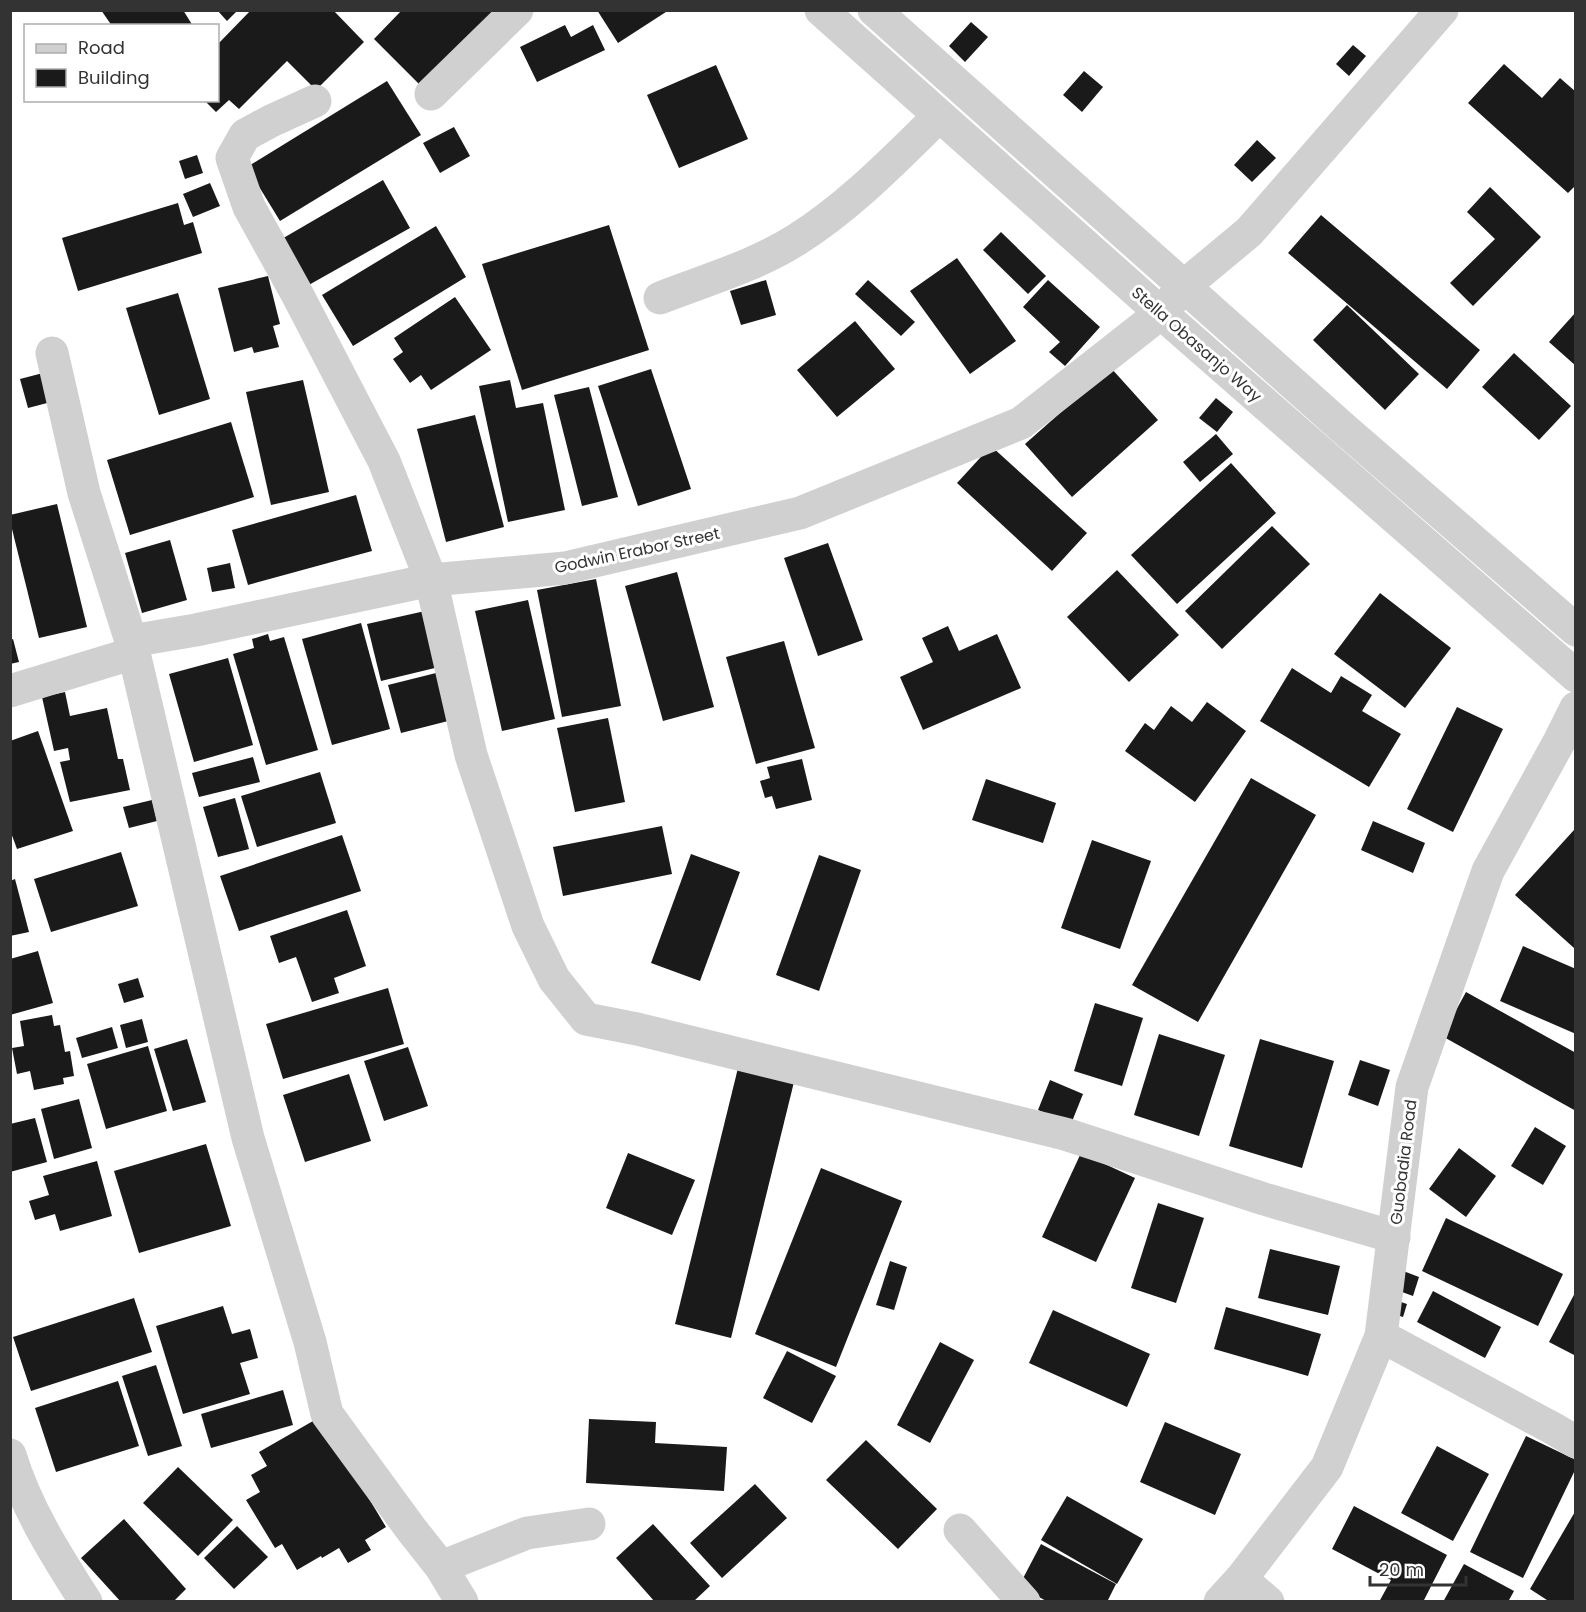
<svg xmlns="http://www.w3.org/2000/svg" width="1586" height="1612" viewBox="0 0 1586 1612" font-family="Poppins,sans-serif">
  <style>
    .building { fill: #1a1a1a }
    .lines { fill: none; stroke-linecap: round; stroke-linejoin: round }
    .minor { stroke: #d0d0d0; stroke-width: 33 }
    .labels { text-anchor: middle; stroke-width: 6; stroke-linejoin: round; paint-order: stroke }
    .street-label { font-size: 16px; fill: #333; stroke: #fff }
  </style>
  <rect width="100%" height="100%" fill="#fff"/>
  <g class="building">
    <polygon points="101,10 183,10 193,26 112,26"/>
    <polygon points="217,10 238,10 227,21"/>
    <polygon points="251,10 333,10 364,42 316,90 287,61 239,109 229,100 216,112 204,100 218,100 218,44"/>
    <polygon points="402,10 496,10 421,86 374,39"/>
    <polygon points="597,10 669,10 618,43"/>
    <polygon points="971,22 988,37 965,62 949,46"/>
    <polygon points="565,25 571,37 593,25 605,50 537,82 520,47"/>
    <polygon points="1353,45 1366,56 1349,76 1336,64"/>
    <polygon points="1504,64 1542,98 1560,78 1576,92 1576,185 1568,193 1468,103"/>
    <polygon points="716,65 748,139 679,168 647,95"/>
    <polygon points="1084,71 1103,87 1082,112 1063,95"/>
    <polygon points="387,81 421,135 280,221 247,167"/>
    <polygon points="454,127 470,156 440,173 423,143"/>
    <polygon points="1257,140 1276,158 1252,182 1234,165"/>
    <polygon points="197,155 203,173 185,179 179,161"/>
    <polygon points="383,180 410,228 307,286 280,240"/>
    <polygon points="210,183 220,206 193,217 183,194"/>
    <polygon points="1490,187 1541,237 1473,306 1450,283 1495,239 1467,212"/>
    <polygon points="178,203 184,225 193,222 202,253 78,291 62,238"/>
    <polygon points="1321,215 1480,350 1447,389 1288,253"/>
    <polygon points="609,225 649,350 522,390 482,264"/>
    <polygon points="436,226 466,277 353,346 322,295"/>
    <polygon points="1001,232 1046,276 1028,294 983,250"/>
    <polygon points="957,258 1016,341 970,374 910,291"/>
    <polygon points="268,276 280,324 273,326 279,347 254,353 252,347 234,352 218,288"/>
    <polygon points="766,280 776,315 741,325 730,291"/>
    <polygon points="868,280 915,322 901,336 855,294"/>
    <polygon points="1048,280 1100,327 1065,366 1049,352 1060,342 1023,307"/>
    <polygon points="178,293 210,399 159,415 126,308"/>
    <polygon points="455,297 491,350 431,390 421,375 410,383 393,359 403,352 394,338"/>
    <polygon points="1347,305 1419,374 1385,410 1313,340"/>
    <polygon points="1576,312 1576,366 1549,342"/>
    <polygon points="855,321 895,369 837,417 797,370"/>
    <polygon points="1514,353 1571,406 1539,440 1482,387"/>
    <polygon points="1111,368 1158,420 1072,497 1025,444"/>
    <polygon points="651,369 691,489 638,506 598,386"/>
    <polygon points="43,373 51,402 28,408 20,379"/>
    <polygon points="303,380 329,492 271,505 246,392"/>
    <polygon points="510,380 516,408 543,403 565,510 508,522 479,386"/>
    <polygon points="589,387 618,497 582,506 554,395"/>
    <polygon points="1216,398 1233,412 1217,432 1199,418"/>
    <polygon points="475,415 504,527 446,542 417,429"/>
    <polygon points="231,422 254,497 130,535 107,460"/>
    <polygon points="1216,434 1233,454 1200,482 1183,462"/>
    <polygon points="991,446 1087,533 1052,571 957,483"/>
    <polygon points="1231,463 1276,513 1177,604 1131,555"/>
    <polygon points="356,495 372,551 248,585 232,530"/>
    <polygon points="57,504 87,627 39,638 10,521 10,515"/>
    <polygon points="1272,526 1310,564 1222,649 1185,611"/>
    <polygon points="170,540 187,600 142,613 125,553"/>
    <polygon points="828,543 863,640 818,656 784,558"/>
    <polygon points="230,563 235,588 212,592 207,568"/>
    <polygon points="1117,570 1179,635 1129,682 1067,617"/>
    <polygon points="677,572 714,707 663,721 625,586"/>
    <polygon points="596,579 621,706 562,717 537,590"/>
    <polygon points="1380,593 1451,648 1405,708 1334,654"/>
    <polygon points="528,600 555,719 502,731 475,611"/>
    <polygon points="425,611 439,667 381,681 367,624"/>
    <polygon points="361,623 390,729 332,745 302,639"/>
    <polygon points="948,626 959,651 997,634 1021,688 923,730 900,677 933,662 922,638"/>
    <polygon points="268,634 270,641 284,637 318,750 266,765 233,654 254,648 252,639"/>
    <polygon points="13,639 19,662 10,664 10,640"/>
    <polygon points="784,641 815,748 756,764 726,657"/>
    <polygon points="228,658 253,745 194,762 169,674"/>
    <polygon points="1292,668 1331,693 1341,676 1372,695 1362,711 1401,734 1369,787 1260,721"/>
    <polygon points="440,672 452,720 401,733 388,685"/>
    <polygon points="65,692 70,716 107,708 118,759 123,759 130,790 70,802 60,762 70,760 68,748 54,751 42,697"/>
    <polygon points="1207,702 1246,731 1195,802 1125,751 1145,723 1154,730 1171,706 1192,722"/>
    <polygon points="1457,707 1503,729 1453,832 1407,809"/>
    <polygon points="608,718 625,802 575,812 557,728"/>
    <polygon points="38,731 73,831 17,849 10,830 10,741"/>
    <polygon points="253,757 260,782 199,797 192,773"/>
    <polygon points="802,759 812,800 776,809 772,796 765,798 760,781 770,778 767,767"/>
    <polygon points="320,772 336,823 257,847 241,796"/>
    <polygon points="1251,778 1316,815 1198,1022 1132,985"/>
    <polygon points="986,779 1056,803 1043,843 972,820"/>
    <polygon points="235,798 249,849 218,857 203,807"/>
    <polygon points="152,800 157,821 129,828 123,807"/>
    <polygon points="1373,821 1425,843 1413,873 1361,850"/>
    <polygon points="662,826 672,874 563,896 553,847"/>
    <polygon points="1574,830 1576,832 1576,947 1574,948 1515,895"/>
    <polygon points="342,835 361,891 239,931 220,876"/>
    <polygon points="1092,840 1151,861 1120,949 1061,928"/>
    <polygon points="121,852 138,906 51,932 34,879"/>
    <polygon points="691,854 740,872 700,981 651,963"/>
    <polygon points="819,855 861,870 819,991 776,975"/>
    <polygon points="15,879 29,932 10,936 10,881"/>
    <polygon points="347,910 366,966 334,978 339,993 312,1002 296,957 279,963 270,936"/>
    <polygon points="1523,946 1576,969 1576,1034 1500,1001"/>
    <polygon points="38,951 53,1003 10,1015 10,959"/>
    <polygon points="138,978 144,997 124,1003 118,984"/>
    <polygon points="388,988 404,1044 283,1079 266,1024"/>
    <polygon points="1466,992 1576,1053 1576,1111 1442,1036"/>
    <polygon points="1095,1003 1143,1018 1122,1086 1074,1071"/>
    <polygon points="52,1015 54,1026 60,1025 65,1052 70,1051 74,1076 63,1078 64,1084 34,1090 30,1071 17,1074 12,1048 24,1046 20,1021"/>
    <polygon points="142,1019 148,1042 126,1048 120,1025"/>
    <polygon points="112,1027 118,1048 82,1058 76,1038"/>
    <polygon points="1159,1034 1225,1055 1199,1136 1134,1115"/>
    <polygon points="187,1039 206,1102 173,1111 154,1049"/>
    <polygon points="1260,1039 1334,1061 1302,1168 1229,1146"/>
    <polygon points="148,1046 167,1111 106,1129 87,1064"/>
    <polygon points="408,1047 428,1106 384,1121 364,1061"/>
    <polygon points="1360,1060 1390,1070 1378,1106 1348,1095"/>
    <polygon points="738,1068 794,1082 731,1338 675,1324"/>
    <polygon points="349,1074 371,1141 305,1162 283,1095"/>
    <polygon points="1050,1080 1083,1094 1071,1124 1038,1110"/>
    <polygon points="79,1099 92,1148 54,1159 41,1109"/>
    <polygon points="35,1118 47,1162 10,1172 10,1124"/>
    <polygon points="1535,1127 1566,1146 1543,1185 1511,1166"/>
    <polygon points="206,1144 231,1226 139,1253 114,1171"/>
    <polygon points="1459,1148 1496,1176 1466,1217 1429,1189"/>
    <polygon points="628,1153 695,1180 672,1235 606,1208"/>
    <polygon points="1081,1153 1135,1178 1096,1262 1042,1237"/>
    <polygon points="97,1161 112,1216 60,1231 55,1214 35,1220 29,1201 49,1195 43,1176"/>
    <polygon points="821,1168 902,1201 836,1367 755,1334"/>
    <polygon points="1158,1203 1204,1218 1176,1303 1131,1288"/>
    <polygon points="1446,1218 1563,1274 1538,1326 1422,1271"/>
    <polygon points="1270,1249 1340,1266 1328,1315 1258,1298"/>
    <polygon points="890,1261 907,1267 894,1310 876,1305"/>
    <polygon points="1398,1269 1419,1277 1413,1296 1391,1288"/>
    <polygon points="1433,1291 1501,1327 1485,1358 1417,1322"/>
    <polygon points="1576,1291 1576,1356 1549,1342"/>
    <polygon points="134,1298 152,1352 31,1391 13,1337"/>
    <polygon points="1392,1299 1407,1304 1403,1317 1387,1312"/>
    <polygon points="223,1306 232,1334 250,1329 258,1358 240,1363 250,1394 183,1414 156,1326"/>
    <polygon points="1226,1307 1321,1334 1308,1376 1214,1349"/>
    <polygon points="1053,1310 1150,1354 1127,1407 1029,1363"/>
    <polygon points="940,1342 974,1360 930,1443 897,1425"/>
    <polygon points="787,1351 836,1376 812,1423 763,1398"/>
    <polygon points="156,1365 182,1446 148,1456 122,1376"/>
    <polygon points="118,1381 139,1446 56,1472 35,1408"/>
    <polygon points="283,1390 293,1425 211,1448 201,1414"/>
    <polygon points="320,1417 386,1527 365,1540 371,1550 348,1563 339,1548 322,1558 321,1556 297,1570 282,1544 275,1548 246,1500 260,1492 251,1475 267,1466 259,1452"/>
    <polygon points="589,1419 656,1422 655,1443 727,1447 724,1491 586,1483"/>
    <polygon points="1165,1422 1241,1454 1215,1515 1140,1482"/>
    <polygon points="1526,1436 1576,1460 1576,1468 1523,1578 1470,1552"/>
    <polygon points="866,1440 937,1509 898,1549 826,1480"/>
    <polygon points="1437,1446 1489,1474 1453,1541 1401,1513"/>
    <polygon points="178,1467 233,1520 198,1556 143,1503"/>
    <polygon points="755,1484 787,1518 722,1578 690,1543"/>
    <polygon points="1067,1496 1143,1539 1117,1584 1041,1540"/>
    <polygon points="1354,1506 1447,1555 1423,1602 1379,1602 1391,1580 1332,1549"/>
    <polygon points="1576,1510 1576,1602 1550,1602 1530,1589"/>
    <polygon points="124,1519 186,1589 173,1602 121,1602 81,1558"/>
    <polygon points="653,1524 710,1586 693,1602 655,1602 616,1558"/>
    <polygon points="237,1526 268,1557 234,1589 204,1558"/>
    <polygon points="1041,1544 1116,1584 1107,1602 1048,1602 1019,1586"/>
    <polygon points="1464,1564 1514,1591 1508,1602 1443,1602"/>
  </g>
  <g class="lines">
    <g class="minor">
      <polyline points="821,10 1161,313 1576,676"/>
      <polyline points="874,10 1343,428 1576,630"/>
      <polyline points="431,94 517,10"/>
      <polyline points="315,101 271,121 245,135 232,158 249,207 296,292 384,461 431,580 471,755 528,926 554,979 586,1019 637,1029 1065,1134 1264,1199 1394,1237"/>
      <path d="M660 298C706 280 755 266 796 240 850 206 894 160 939 116"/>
      <polyline points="52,353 84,493 131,641"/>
      <polyline points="134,653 248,1138 310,1342 327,1414 411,1529 441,1567 462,1602"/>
      <polyline points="10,691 134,653 131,641 196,630 431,580 565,568 800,513 1021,423 1161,313 1184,286 1249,232 1442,10"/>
      <polyline points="1381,1336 1554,1429 1576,1442"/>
      <path d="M10 1455C26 1508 56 1555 86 1602"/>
      <polyline points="960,1530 1024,1602"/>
      <polyline points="441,1567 527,1533 589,1524"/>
      <polyline points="1241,1579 1268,1602"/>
      <polyline points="1220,1602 1241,1579 1327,1467 1381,1336 1412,1087 1488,871 1559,742 1576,708"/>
    </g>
  </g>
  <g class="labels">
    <g class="street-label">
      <text transform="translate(1197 344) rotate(41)" y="6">Stella Obasanjo Way</text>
      <text transform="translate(637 550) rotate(-12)" y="6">Godwin Erabor Street</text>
      <text transform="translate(1403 1162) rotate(-83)" y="6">Guobadia Road</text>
    </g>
  </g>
  <rect width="1586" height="1612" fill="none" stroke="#333333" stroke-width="24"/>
  <rect x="24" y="24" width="195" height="78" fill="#ffffff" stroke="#adadad" stroke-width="1.5"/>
  <rect x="36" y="44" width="30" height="9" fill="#d0d0d0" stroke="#adadad" stroke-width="1.5"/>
  <text x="78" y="54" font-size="18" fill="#333333">Road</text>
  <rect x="36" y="69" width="30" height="18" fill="#1a1a1a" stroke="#adadad" stroke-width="1.5"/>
  <text x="78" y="84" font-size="18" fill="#333333">Building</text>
  <path d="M1370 1576v9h96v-9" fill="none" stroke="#333333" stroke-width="3"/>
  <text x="1379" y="1576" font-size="18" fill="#333333" stroke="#ffffff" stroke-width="4.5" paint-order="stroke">20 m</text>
</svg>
